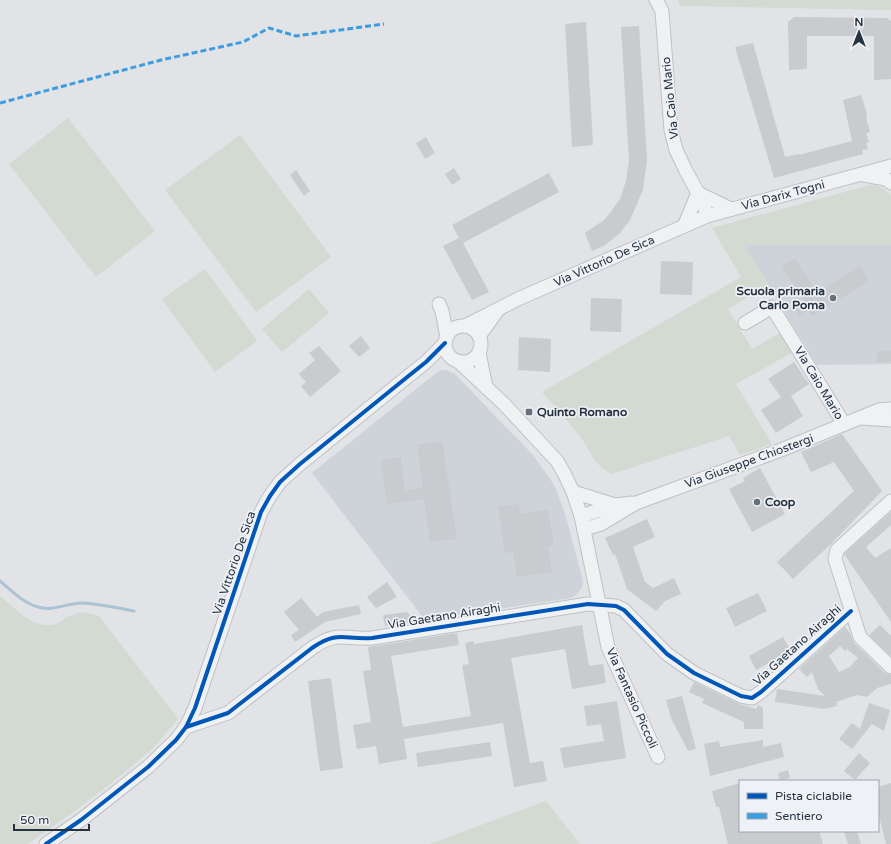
<svg xmlns="http://www.w3.org/2000/svg" width="891" height="844" viewBox="0 0 891 844" font-family="'Varela Round',sans-serif">
  <style>
    .built { fill: #ced3da }
    .green { fill: #d2dad1 }
    .lines { fill: none; stroke-linecap: round; stroke-linejoin: round }
    .stream { stroke: #adc2d2; stroke-width: 3 }
    .building { fill: #c9cbce; fill-rule: evenodd }
    .minor-casing { stroke: #bfc1c4; stroke-width: 15 }
    .minor { stroke: #f0f1f3; stroke-width: 13 }
    .quiet { stroke: #3d9de3; stroke-width: 3; stroke-dasharray: 6 3; stroke-linecap: butt }
    .cycleway-casing { stroke: #eef2f6; stroke-width: 6 }
    .cycleway { stroke: #0057b8; stroke-width: 4 }
    .poi-dot { fill: #68707a; stroke: #eef2f6; stroke-width: 1.5 }
    .labels { text-anchor: middle; stroke-width: 3.5; stroke-linejoin: round; paint-order: stroke }
    .street-label { font-size: 12px; fill: #273240; stroke: #eef2f6 }
    .poi-label { font-size: 12px; font-weight: bold; fill: #273240; stroke: #eef2f6; text-anchor: start }
  </style>
  <rect width="100%" height="100%" fill="#e1e3e6"/>
  <g class="built">
    <polygon points="744,245 891,245 891,364 817,365"/>
    <polygon points="441,370 446,370 455,374 532,454 549,477 556,489 566,517 583,581 582,587 576,595 571,598 425,620 312,473 436,373"/>
  </g>
  <g class="green">
    <polygon points="678,0 891,0 891,10 680,6"/>
    <polygon points="68,118 155,231 96,277 9,164"/>
    <polygon points="240,135 331,257 256,312 165,190"/>
    <path d="M870 185C880 186 885 188 891 196V245H745L768 285 728 309 752 349 780 333 793 352 736 384 772 444 740 455 729 436 612 474C592 465 591 449 578 434 567 420 554 406 542 392L741 277 712 228Z"/>
    <polygon points="205,269 257,341 215,372 162,299"/>
    <polygon points="309,289 329,313 282,352 262,329"/>
    <path d="M0 596C15 608 32 628 53 625 57 624 61 621 64 619 78 611 84 611 99 616L178 719 155 746 129 769 83 805 28 844H0Z"/>
    <polygon points="546,801 580,844 430,844"/>
  </g>
  <g class="lines">
    <path class="stream" d="M0 581C11 590 23 603 38 607 53 612 69 602 84 603 101 604 118 608 134 611"/>
  </g>
  <g class="building">
    <polygon points="794,17 887,18 891,21 891,79 874,80 874,36 807,36 807,69 789,70 788,22"/>
    <polygon points="586,22 593,145 572,147 565,24"/>
    <polygon points="639,26 647,160 643,190 630,220 620,233 604,246 592,251 585,233 604,220 610,213 620,199 626,181 629,161 621,27"/>
    <polygon points="753,43 785,157 799,154 799,155 852,141 843,100 861,95 866,110 867,118 866,118 870,132 866,133 869,142 866,143 868,149 862,150 863,154 774,178 735,47"/>
    <polygon points="426,137 435,153 425,159 416,143"/>
    <polygon points="454,168 461,179 452,185 445,174"/>
    <polygon points="296,170 310,191 304,196 290,175"/>
    <polygon points="549,173 559,192 463,243 489,292 472,300 443,246 459,238 452,225"/>
    <polygon points="795,258 817,293 860,266 869,281 812,316 808,310 799,316 794,307 804,301 782,266"/>
    <polygon points="661,261 693,262 692,295 660,294"/>
    <polygon points="591,298 622,299 621,332 590,331"/>
    <polygon points="361,336 370,348 359,357 349,346"/>
    <polygon points="519,337 551,339 550,372 518,370"/>
    <polygon points="319,346 341,371 310,397 301,386 306,382 299,374 315,360 309,353"/>
    <rect x="877" y="351" width="14" height="11"/>
    <polygon points="794,362 809,384 791,396 803,416 776,433 761,410 781,397 768,379"/>
    <polygon points="842,434 882,491 833,542 793,579 777,562 854,491 834,462 811,472 801,452"/>
    <polygon points="442,441 457,539 430,542 424,499 387,504 381,460 401,457 405,490 423,487 417,445"/>
    <polygon points="760,468 785,514 752,532 729,489 745,481 743,478"/>
    <polygon points="519,504 520,514 548,510 554,545 548,546 552,572 517,577 513,552 505,553 498,507"/>
    <polygon points="891,512 891,525 866,547 875,558 891,548 891,622 844,554"/>
    <polygon points="647,519 655,537 633,547 645,582 653,588 674,578 681,594 665,601 656,611 627,589 615,554 613,555 605,538"/>
    <polygon points="387,582 397,597 376,608 367,597"/>
    <polygon points="758,593 767,611 735,627 726,608"/>
    <polygon points="301,598 317,617 323,612 359,605 361,614 325,622 295,642 291,635 299,630 284,612"/>
    <polygon points="407,612 416,622 385,626 383,615"/>
    <polygon points="582,625 589,666 603,664 606,683 572,689 565,649 511,658 530,763 543,761 547,781 514,787 503,723 404,739 407,759 379,764 376,746 357,749 353,725 371,722 363,671 371,670 368,647 457,633 459,645 391,656 403,727 471,716 462,665 469,664 465,643 474,641 474,644"/>
    <polygon points="880,625 891,636 891,656 869,635"/>
    <path d="M845 627 850 633 854 643 885 673 891 675V684L877 688 867 697 857 695 836 702 837 706 824 709 775 702 777 689 825 696 818 689 812 672 807 677 799 669ZM840 646 845 651 847 649 858 658 850 667 839 672 829 656Z"/>
    <polygon points="783,637 791,651 756,670 749,656"/>
    <polygon points="331,678 343,768 320,771 308,681"/>
    <polygon points="694,682 737,703 756,709 758,705 763,708 763,729 744,729 744,722 702,703 704,699 689,692"/>
    <polygon points="682,696 696,749 688,751 671,718 666,700"/>
    <polygon points="617,701 626,758 564,768 560,748 604,741 601,724 587,726 584,706"/>
    <polygon points="869,703 890,710 884,731 872,724 852,749 839,739 852,723 860,729"/>
    <polygon points="763,740 763,747 781,743 784,757 710,776 704,744 719,741 720,747"/>
    <polygon points="490,742 492,756 418,767 416,753"/>
    <polygon points="859,753 870,763 855,780 844,771"/>
    <polygon points="788,770 790,778 780,781 778,773"/>
    <polygon points="740,783 740,831 819,831 823,844 728,844 719,807 716,807 712,791"/>
    <polygon points="891,783 891,844 886,844 878,812 878,787"/>
    <polygon points="844,831 857,831 861,844 848,844"/>
  </g>
  <g class="lines">
    <defs>
      <g id="minor">
        <polyline points="656,0 662,11 671,130 676,150 686,171 703,202 707,216"/>
        <polyline points="864,175 886,179 891,183"/>
        <polyline points="698,193 731,209"/>
        <polyline points="685,224 698,193"/>
        <polyline points="439,304 442,311 447,337"/>
        <polyline points="745,323 772,307 844,424"/>
        <polyline points="465,326 518,299 707,216 891,166"/>
        <circle cx="463" cy="344" r="18"/>
        <polyline points="479,336 498,310"/>
        <polyline points="479,353 486,387"/>
        <polyline points="458,361 504,404 557,461 564,473 573,492 581,516 608,647 658,757"/>
        <polyline points="861,418 891,420"/>
        <polyline points="573,492 615,505"/>
        <polyline points="891,501 837,550 835,559 860,637 891,667"/>
        <polyline points="581,516 615,505 632,503"/>
        <polyline points="584,529 601,524 636,503 781,450 879,410 891,409"/>
        <path d="M186 727 228 713 312 648C338 630 344 640 372 638L588 604 616 606 624 610 667 654 694 673 741 696 752 698 761 692 851 611"/>
        <polyline points="46,844 81,820 148,767 176,740 186,727 195,708 261,512 270,496 280,482 300,464 406,378 426,362 445,343"/>
      </g>
    </defs>
    <use href="#minor" class="minor-casing"/>
    <use href="#minor" class="minor"/>
    <polyline class="quiet" points="0,103 161,60 243,42 269,28 296,36 384,24"/>
    <defs>
      <g id="cycleway">
        <path d="M186 727 228 713 312 648C338 630 344 640 372 638L588 604 616 606 624 610 667 654 694 673 741 696 752 698 761 692 851 611"/>
        <polyline points="46,844 81,820 148,767 176,740 186,727 195,708 261,512 270,496 280,482 300,464 406,378 426,362 445,343"/>
      </g>
    </defs>
    <use href="#cycleway" class="cycleway-casing"/>
    <use href="#cycleway" class="cycleway"/>
  </g>
  <g class="poi-dot">
    <circle cx="833" cy="298" r="4"/>
    <rect x="525" y="408" width="8" height="8" rx="2"/>
    <circle cx="757" cy="502" r="4"/>
  </g>
  <g class="labels">
    <g class="street-label">
      <text transform="translate(670 98) rotate(-96)" y="4">Via Caio Mario</text>
      <text transform="translate(783 195) rotate(-15)" y="4">Via Darix Togni</text>
      <text transform="translate(604 261) rotate(-24)" y="4">Via Vittorio De Sica</text>
      <text transform="translate(819 383) rotate(59)" y="4">Via Caio Mario</text>
      <text transform="translate(749 461) rotate(-20)" y="4">Via Giuseppe Chiostergi</text>
      <text transform="translate(234 563) rotate(-71)" y="4">Via Vittorio De Sica</text>
      <text transform="translate(444 616) rotate(-9)" y="4">Via Gaetano Airaghi</text>
      <text transform="translate(797 645) rotate(-42)" y="4">Via Gaetano Airaghi</text>
      <text transform="translate(632 698) rotate(66)" y="4">Via Fantasio Piccoli</text>
    </g>
    <g class="poi-label">
      <text x="825" y="295" text-anchor="end">Scuola primaria<tspan x="825" dy="14">Carlo Poma</tspan></text>
      <text x="537" y="416">Quinto Romano</text>
      <text x="765" y="506">Coop</text>
    </g>
  </g>
  <rect x="739" y="780" width="140" height="52" fill="#eef2f6" stroke="#9ea5ad"/>
  <rect x="747" y="793" width="20" height="6" fill="#0057b8" stroke="#9ea5ad"/>
  <text x="775" y="800" font-size="12" fill="#273240">Pista ciclabile</text>
  <rect x="747" y="813" width="20" height="6" fill="#3d9de3" stroke="#9ea5ad"/>
  <text x="775" y="820" font-size="12" fill="#273240">Sentiero</text>
  <g transform="translate(859 32)" stroke="#eef2f6" stroke-width="3" paint-order="stroke">
  <path d="M0-3L7 15L0 10L-7 15Z" fill="#273240"/>
  <text y="-6" font-size="11" font-weight="bold" text-anchor="middle" fill="#273240">N</text>
  </g>
  <path d="M14 824v6h75v-6" fill="none" stroke="#273240" stroke-width="2"/>
  <text x="20" y="824" font-size="12" fill="#273240" stroke="#eef2f6" stroke-width="3" paint-order="stroke">50 m</text>
</svg>
